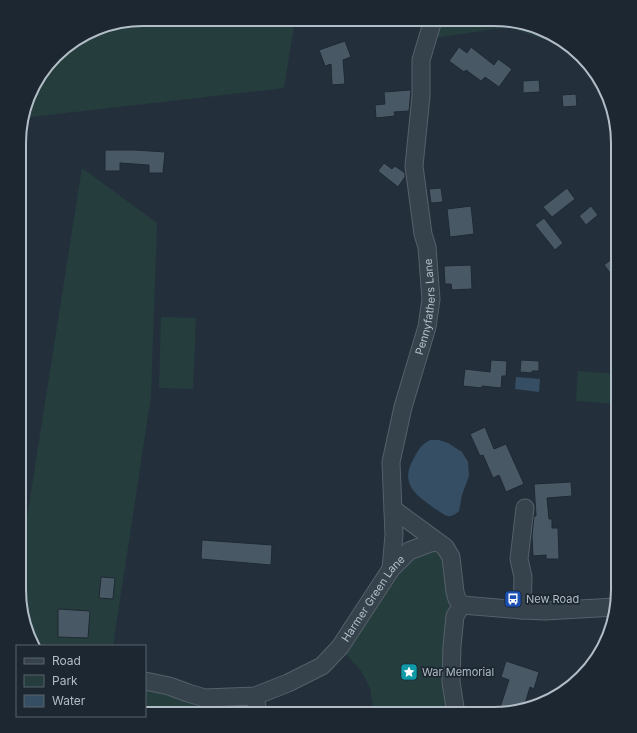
<svg xmlns="http://www.w3.org/2000/svg" width="637" height="733" viewBox="0 0 637 733" font-family="Inter,sans-serif">
  <style>
    .green { fill: #253d3d }
    .water { fill: #364e63 }
    .building { fill: #495865; stroke: #1e2933 }
    .lines { fill: none; stroke-linecap: round; stroke-linejoin: round }
    .minor-casing { stroke: #55606a; stroke-width: 19 }
    .minor { stroke: #36424c; stroke-width: 17 }
    .labels { text-anchor: middle; stroke-width: 3.5; stroke-linejoin: round; paint-order: stroke }
    .street-label { font-size: 11px; fill: #b2bdc8; stroke: #1c2731 }
    .poi-label { font-size: 11px; fill: #b2bdc8; stroke: #1c2731; text-anchor: start }
    .rim { fill: none; stroke: #b2bdc8; stroke-width: 2 }
  </style>
  <rect width="100%" height="100%" fill="#23303c"/>
  <g class="green">
    <polygon points="143,19 295,19 284,88 22,118 36,81 61,50 103,26"/>
    <polygon points="442,20 510,20 563,40 572,49 508,27 434,38 438,22"/>
    <polygon points="82,168 157,223 151,396 113,646 34,646 19,590 19,568"/>
    <polygon points="161,317 196,318 193,389 159,388"/>
    <polygon points="578,371 618,374 618,404 576,401"/>
    <polygon points="430,543 451,557 456,714 374,714 370,688 361,671 340,647 391,569"/>
    <polygon points="145,681 240,698 258,714 145,714"/>
  </g>
  <g class="water">
    <polygon points="516,377 540,379 539,392 515,389"/>
    <path d="M430 440H439L448 443 462 452 468 462 469 476 462 495 459 511C457 513 454 515 451 516 446 517 442 513 437 510 418 496 398 485 414 458 419 449 421 445 430 440Z"/>
  </g>
  <g class="building">
    <polygon points="345,41 351,57 343,60 345,84 332,85 331,64 325,66 319,50"/>
    <polygon points="459,47 467,53 471,47 494,65 498,59 512,69 499,87 485,77 481,81 466,70 464,72 449,61"/>
    <polygon points="539,80 540,92 523,93 523,81"/>
    <polygon points="411,90 409,111 394,112 395,116 376,118 375,105 385,104 384,92"/>
    <polygon points="576,94 577,106 563,107 562,95"/>
    <polygon points="105,150 135,150 165,152 163,173 149,173 149,165 120,163 120,171 105,171"/>
    <polygon points="384,163 392,169 395,166 405,173 405,177 398,187 378,171"/>
    <polygon points="441,188 443,202 431,203 429,189"/>
    <polygon points="567,188 575,199 552,217 543,207"/>
    <polygon points="471,206 474,234 450,237 447,209"/>
    <polygon points="591,206 598,215 586,225 579,216"/>
    <polygon points="544,218 563,243 555,250 535,225"/>
    <polygon points="618,254 618,283 604,265"/>
    <polygon points="471,265 472,289 452,290 451,284 445,284 444,266"/>
    <polygon points="491,360 507,361 506,376 502,376 501,388 482,386 482,388 463,386 465,369 490,372"/>
    <polygon points="521,360 539,361 539,371 532,371 532,373 520,372"/>
    <polygon points="485,427 494,449 506,444 524,484 506,492 499,475 493,478 483,455 480,456 470,434"/>
    <polygon points="571,482 572,496 547,498 549,519 552,519 552,528 558,528 559,559 546,559 546,555 533,556 532,536 534,516 536,516 534,484"/>
    <polygon points="202,540 272,545 271,565 201,559"/>
    <polygon points="101,577 115,578 113,599 99,598"/>
    <polygon points="58,609 90,611 88,638 58,637"/>
    <polygon points="506,661 539,672 534,689 530,687 524,707 502,714 498,714 509,680 501,677"/>
  </g>
  <g class="lines">
    <defs>
      <g id="minor">
        <polyline points="393,509 438,542"/>
        <path id="s1" d="M391 569 394 535 391 462 403 407 427 327 431 299 427 247 423 234 414 166 421 96V60L433 20"/>
        <polyline points="462,605 522,610 545,611 615,607"/>
        <polyline points="522,610 523,577 519,559 525,508"/>
        <path id="s2" d="M145 681 169 686 188 693 205 698 255 696 288 683 322 666 340 647 391 569 409 551 430 543 438 542 445 547 451 557 455 592 457 599 462 605"/>
        <polyline points="255,696 258,714"/>
        <polyline points="456,714 451,682 452,646 455,616 462,605"/>
      </g>
    </defs>
    <use href="#minor" class="minor-casing"/>
    <use href="#minor" class="minor"/>
  </g>
  <defs>
    <symbol id="bus-square" viewBox="-11 -11 22 22"><rect x="-9" y="-9" width="18" height="18" rx="4" fill="#1a4fb4" stroke="#1c2731"/><path d="M-5-6H5V4H4V6H2V4H-2V6H-4V4H-5ZM-3.5-4V0h7V-4ZM-3.5 1.2v1.5H-2V1.2ZM2 1.2v1.5H3.5V1.2Z" fill="#fff"/></symbol>
    <symbol id="sight-square" viewBox="-11 -11 22 22"><rect x="-9" y="-9" width="18" height="18" rx="4" fill="#0f9aa8" stroke="#1c2731"/><path d="M0-6L1.8-2.2L6-1.7L2.9 1.2L3.7 5.4L0 3.3L-3.7 5.4L-2.9 1.2L-6-1.7L-1.8-2.2Z" fill="#fff"/></symbol>
  </defs>
  <g fill-rule="evenodd">
    <use href="#bus-square" x="503" y="589" width="20" height="20"/>
    <use href="#sight-square" x="399" y="662" width="20" height="20"/>
  </g>
  <g class="labels">
    <g class="street-label">
      <text dy="4" stroke="none"><textPath href="#s1" startOffset="267">Pennyfathers Lane</textPath></text>
      <text dy="4" stroke="none"><textPath href="#s2" startOffset="271">Harmer Green Lane</textPath></text>
    </g>
    <g class="poi-label">
      <text x="526" y="603">New Road</text>
      <text x="422" y="676">War Memorial</text>
    </g>
  </g>
  <path d="M0 0H637V733H0ZM143 26H494A117 117 0 0 1 611 143V590A117 117 0 0 1 494 707H143A117 117 0 0 1 26 590V143A117 117 0 0 1 143 26Z" fill="#1c2731" fill-rule="evenodd"/>
  <path class="rim" d="M143 26H494A117 117 0 0 1 611 143V590A117 117 0 0 1 494 707H143A117 117 0 0 1 26 590V143A117 117 0 0 1 143 26Z"/>
  <rect x="16" y="645" width="130" height="72" fill="#1c2731" stroke="#58636d"/>
  <rect x="24" y="658" width="20" height="6" fill="#36424c" stroke="#58636d"/>
  <text x="52" y="665" font-size="12" fill="#b2bdc8">Road</text>
  <rect x="24" y="675" width="20" height="12" fill="#253d3d" stroke="#58636d"/>
  <text x="52" y="685" font-size="12" fill="#b2bdc8">Park</text>
  <rect x="24" y="695" width="20" height="12" fill="#364e63" stroke="#58636d"/>
  <text x="52" y="705" font-size="12" fill="#b2bdc8">Water</text>
</svg>
